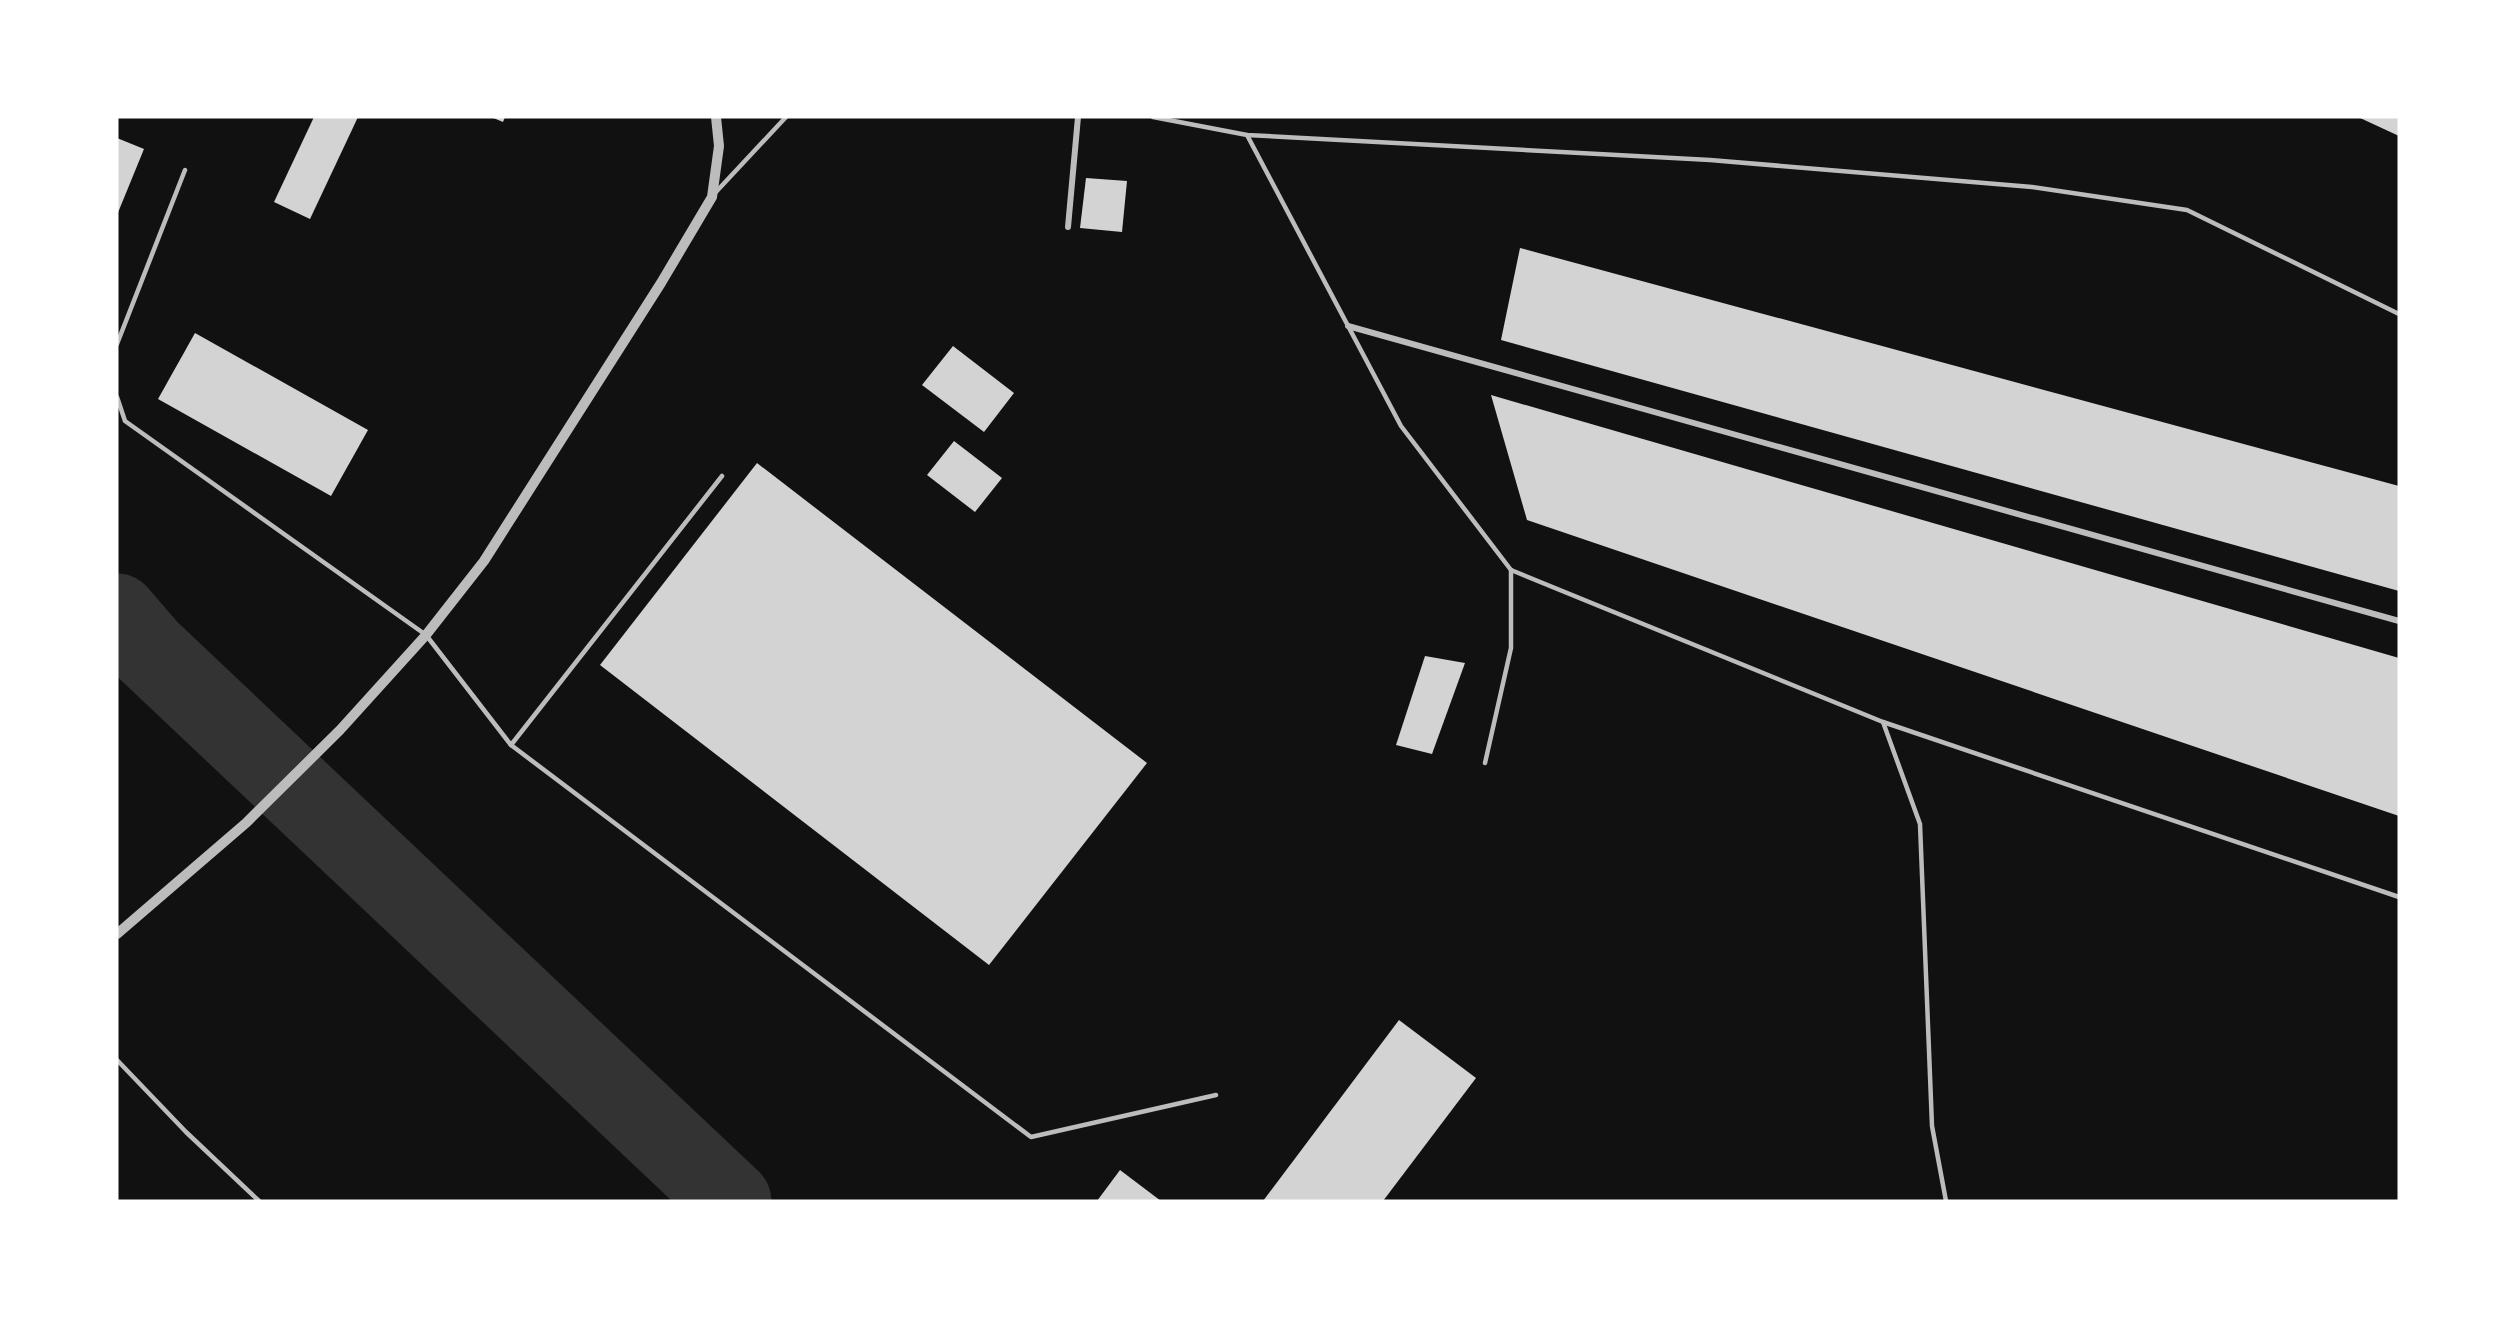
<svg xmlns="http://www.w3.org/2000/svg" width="2516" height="1318" viewBox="0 0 2516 1318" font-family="'PT Serif',serif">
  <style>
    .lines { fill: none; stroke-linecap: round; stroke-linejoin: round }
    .river { stroke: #333; stroke-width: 81 }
    .building { fill: #d3d3d3 }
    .service { stroke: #bcbcbc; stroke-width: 4.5 }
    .minor { stroke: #bcbcbc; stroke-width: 6 }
    .tertiary { stroke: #bcbcbc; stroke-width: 10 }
  </style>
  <rect width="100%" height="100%" fill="#111"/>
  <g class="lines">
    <polyline class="river" points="117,614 148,650 731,1201"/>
  </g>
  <g class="building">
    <polygon points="314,117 358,117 310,219 274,202"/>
    <polygon points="491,117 505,117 503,122"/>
    <polygon points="2358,117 2399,117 2399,136"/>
    <polygon points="117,138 144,149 117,215"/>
    <polygon points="1086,178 1127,181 1122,232 1080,228"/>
    <polygon points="1520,248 2399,486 2399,591 1501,340"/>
    <polygon points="195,333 368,430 331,496 158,399"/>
    <polygon points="953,346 1014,393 984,432 922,385"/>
    <polygon points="1491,395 2399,658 2399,816 1527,520"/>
    <polygon points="954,441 1002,478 975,512 927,475"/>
    <polygon points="757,463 1147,763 989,965 600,665"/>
    <polygon points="1425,656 1465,663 1432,754 1396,745"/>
    <polygon points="1399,1020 1476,1078 1383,1201 1263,1201"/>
    <polygon points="1120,1170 1161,1201 1097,1201"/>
  </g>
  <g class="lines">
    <g class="service">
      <polyline points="1153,117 1247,135 1710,160 2032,187 2187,210 2399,314"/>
      <polyline points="1247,135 1401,426 1511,570 1883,722 2399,897"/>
      <polyline points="715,193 786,117"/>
      <polyline points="117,344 185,170"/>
      <polyline points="117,397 125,421 426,635 511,745 722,476"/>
      <polyline points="1883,722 1920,824 1932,1126 1946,1201"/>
      <polyline points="511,745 1031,1137 1216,1095"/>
      <polyline points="1485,763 1511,648 1511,570"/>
      <polyline points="117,1060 186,1132 259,1201"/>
    </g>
    <g class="minor">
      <polyline points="1068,227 1078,117"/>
      <polyline points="1348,326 2399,621"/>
    </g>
    <polyline class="tertiary" points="117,934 246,823 340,730 426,635 484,561 661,283 712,197 719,146 716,117"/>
  </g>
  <rect width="2516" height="1318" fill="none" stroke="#ffffff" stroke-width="237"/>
</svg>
